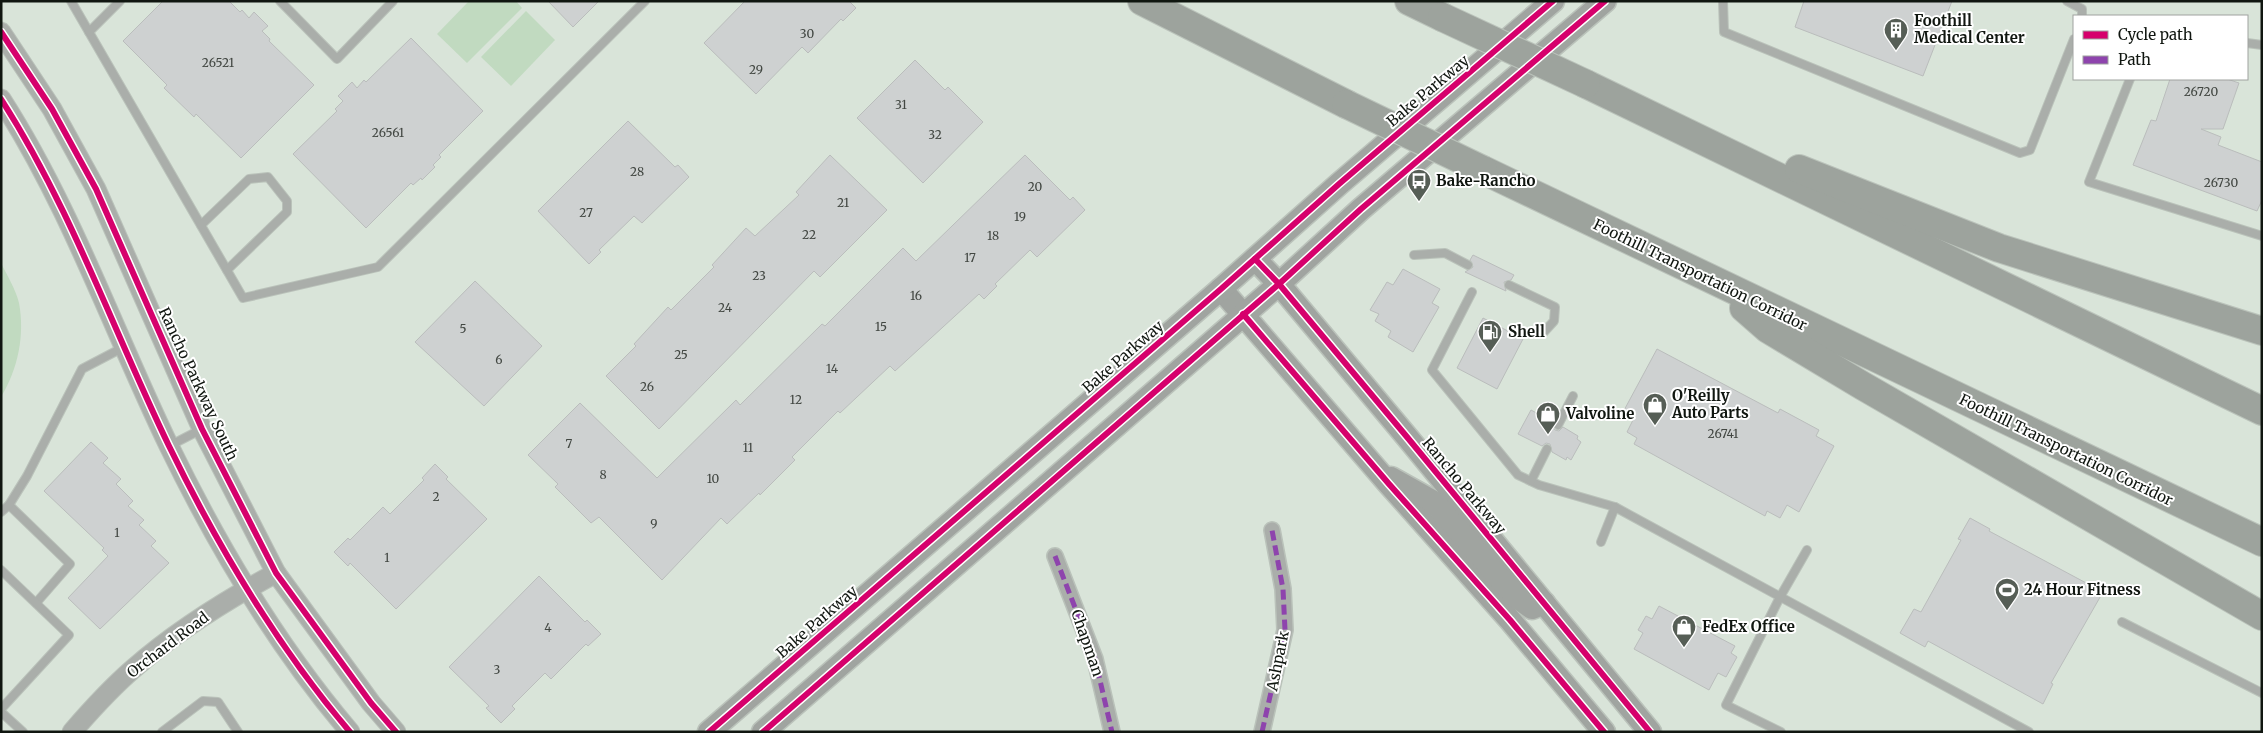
<svg xmlns="http://www.w3.org/2000/svg" width="2263" height="733" viewBox="0 0 2263 733" font-family="Merriweather,serif">
  <style>
    .green { fill: #c1dac0 }
    .building { fill: #ced1d1; stroke: #babdbc }
    .lines { fill: none; stroke-linecap: round; stroke-linejoin: round }
    .service-casing { stroke: #bac2ba; stroke-width: 10 }
    .minor-casing { stroke: #bac2ba; stroke-width: 18 }
    .tertiary-casing { stroke: #bac2ba; stroke-width: 21 }
    .secondary-casing { stroke: #bac2ba; stroke-width: 25 }
    .motorway-casing { stroke: #bac2ba; stroke-width: 30 }
    .service { stroke: #aaaeaa; stroke-width: 8 }
    .minor { stroke: #aaaeaa; stroke-width: 15 }
    .tertiary { stroke: #aaaeaa; stroke-width: 19 }
    .secondary { stroke: #a0a4a0; stroke-width: 22 }
    .motorway { stroke: #9da39d; stroke-width: 28 }
    .motorway-bridge-casing { stroke: #bac2ba; stroke-width: 30; stroke-linecap: butt }
    .motorway-bridge { stroke: #9da39d; stroke-width: 28 }
    .quiet { stroke: #8e44ad; stroke-width: 5; stroke-dasharray: 10 5; stroke-linecap: butt }
    .cycleway-casing { stroke: #fff; stroke-width: 9 }
    .cycleway { stroke: #d6006c; stroke-width: 6 }
    .labels { text-anchor: middle; stroke-width: 4; stroke-linejoin: round; paint-order: stroke }
    .number-label { font-size: 12px; fill: #424742 }
    .poi-label { font-size: 15px; font-weight: bold; fill: #101610; stroke: #fff; text-anchor: start }
    .street-label { font-size: 15px; fill: #101610; stroke: #fff }
  </style>
  <rect width="100%" height="100%" fill="#d9e4d9"/>
  <g class="green">
    <polygon points="469,1 516,1 522,8 467,63 437,34"/>
    <polygon points="526,11 555,40 511,86 481,57"/>
    <path d="M1 263C7 275 16 290 19 303 25 335 18 369 1 397Z"/>
  </g>
  <g class="building">
    <polygon points="163,1 229,1 240,12 242,10 249,18 254,12 268,26 262,31 270,39 269,41 314,85 241,158 196,114 194,117 164,88 167,85 123,41"/>
    <polygon points="548,1 599,1 573,27"/>
    <polygon points="745,1 849,1 856,8 843,21 841,19 808,53 802,47 756,94 704,43"/>
    <polygon points="1804,1 1952,1 1923,76 1795,27"/>
    <polygon points="411,38 483,111 439,155 441,157 433,165 435,167 422,180 421,178 413,185 411,183 366,228 293,154 337,111 335,109 343,101 338,96 352,82 357,88 364,80 366,82"/>
    <polygon points="915,60 945,90 948,87 983,122 923,183 857,118"/>
    <polygon points="2170,79 2227,79 2239,83 2223,129 2201,129 2221,137 2218,145 2262,162 2262,200 2257,211 2133,165 2151,120 2156,121"/>
    <polygon points="628,121 675,167 678,165 689,177 642,223 634,216 599,250 601,252 589,264 538,211"/>
    <polygon points="830,155 887,210 820,277 814,271 659,429 606,376 636,346 634,344 668,307 671,310 714,267 712,265 746,228 755,236 799,195 796,192"/>
    <polygon points="1025,155 1070,200 1073,197 1085,210 1037,257 1030,250 995,284 997,286 984,299 979,294 895,371 890,366 840,413 838,411 792,457 795,460 760,495 759,493 727,524 721,518 662,580 599,517 591,523 555,487 558,484 528,455 580,403 657,478 736,400 740,405 822,324 825,326 903,248 916,261"/>
    <polygon points="1473,255 1514,275 1511,280 1504,282 1506,291 1465,272 1473,267 1470,260"/>
    <polygon points="1403,269 1440,289 1432,303 1439,307 1413,352 1388,337 1391,331 1375,321 1379,314 1370,310 1387,282 1393,285"/>
    <polygon points="475,281 542,346 484,406 415,342"/>
    <polygon points="1483,318 1523,339 1497,389 1457,368"/>
    <polygon points="1657,349 1778,413 1780,409 1819,430 1816,436 1834,446 1799,512 1787,505 1780,518 1767,511 1765,516 1634,444 1637,438 1627,432 1633,420 1622,414"/>
    <polygon points="1531,410 1553,422 1552,426 1555,430 1559,431 1563,427 1578,436 1577,439 1581,442 1571,460 1567,457 1566,460 1552,452 1550,444 1546,443 1542,446 1518,434"/>
    <polygon points="91,442 108,458 103,463 121,479 116,484 133,501 128,506 144,520 139,525 156,541 151,546 169,563 100,629 68,598 108,556 102,550 104,548 44,491"/>
    <polygon points="435,464 448,477 446,479 487,519 396,609 350,563 348,566 334,552 348,538 350,540 383,507 390,514 424,480 422,478"/>
    <polygon points="1970,518 1990,529 1989,531 2103,592 2051,683 2053,684 2043,704 1928,641 1925,647 1900,633 1914,609 1921,612 1961,540 1958,539"/>
    <polygon points="539,576 585,622 587,620 601,634 588,646 586,644 551,679 545,673 512,706 515,709 501,723 486,708 489,706 449,667"/>
    <polygon points="1659,606 1735,646 1731,653 1737,657 1726,677 1718,673 1709,690 1634,649 1643,633 1638,630 1646,616 1652,619"/>
  </g>
  <g class="lines">
    <defs>
      <g id="service">
        <polyline points="71,1 243,298 378,267 645,1"/>
        <polyline points="280,1 337,59 393,1"/>
        <polyline points="1723,1 1724,32 2020,153 2030,150 2074,39"/>
        <polyline points="2067,1 2082,9 2082,16"/>
        <polyline points="89,32 120,1"/>
        <polyline points="2247,43 2262,45"/>
        <polyline points="2130,79 2089,182 2262,236"/>
        <polyline points="201,225 249,179 268,177 287,201 287,212 227,270"/>
        <polyline points="1414,255 1445,253 1468,265"/>
        <polyline points="1509,285 1555,307 1554,321 1543,333"/>
        <polyline points="1472,292 1432,370 1518,475 1539,485 1615,507"/>
        <polyline points="1558,425 1573,396"/>
        <polyline points="169,446 202,429"/>
        <polyline points="1531,481 1547,449"/>
        <polyline points="9,505 70,564 36,603"/>
        <polyline points="1,512 9,505 27,476 82,369 124,347"/>
        <polyline points="1601,542 1615,507 2029,732"/>
        <polyline points="1,570 69,635 1,709"/>
        <polyline points="2122,622 2262,693"/>
        <polyline points="1,712 23,732"/>
        <polyline points="162,732 203,701 218,702 238,732"/>
        <polyline points="1781,732 1726,705 1780,597 1807,550"/>
      </g>
      <g id="minor">
        <polyline points="1055,556 1095,659 1112,732"/>
        <polyline points="1262,732 1285,630 1283,589 1272,530"/>
      </g>
      <g id="tertiary">
        <polyline points="1,32 52,109 96,189 202,429 276,573 371,703 396,732"/>
        <path d="M1 99C71 208 113 330 169 446 218 547 277 646 350 732"/>
        <path d="M72 732C91 710 111 688 133 669 176 631 226 600 276 573"/>
      </g>
      <g id="secondary">
        <polyline points="1255,259 1279,284 1407,437 1650,732"/>
        <polyline points="1221,289 1389,484 1510,620 1604,732"/>
        <polyline points="1391,478 1434,502 1515,596 1532,608 1544,603"/>
        <polyline points="709,732 1221,289 1339,184 1553,1"/>
        <polyline points="763,732 1279,284 1361,209 1605,1"/>
      </g>
      <g id="motorway">
        <polyline points="1142,1 1346,104"/>
        <polyline points="1409,1 1442,17"/>
        <polyline points="1586,84 2262,411"/>
        <polyline points="1799,169 1999,248 2262,331"/>
        <polyline points="1483,170 2262,542"/>
        <polyline points="1744,308 1768,329 1863,386 2262,616"/>
      </g>
    </defs>
    <use href="#service" class="service-casing"/>
    <use href="#minor" class="minor-casing"/>
    <use href="#tertiary" class="tertiary-casing"/>
    <use href="#secondary" class="secondary-casing"/>
    <use href="#motorway" class="motorway-casing"/>
    <use href="#service" class="service"/>
    <use href="#minor" class="minor"/>
    <use href="#tertiary" class="tertiary"/>
    <use href="#secondary" class="secondary"/>
    <use href="#motorway" class="motorway"/>
    <defs>
      <g id="motorway-bridge">
        <polyline points="1442,17 1586,84"/>
        <polyline points="1346,104 1483,170"/>
      </g>
    </defs>
    <use href="#motorway-bridge" class="motorway-bridge-casing"/>
    <use href="#motorway-bridge" class="motorway-bridge"/>
    <g class="quiet">
      <polyline points="1055,556 1095,659 1112,732"/>
      <polyline points="1262,732 1285,630 1283,589 1272,530"/>
    </g>
    <defs>
      <g id="cycleway">
        <polyline points="1,32 52,109 96,189 202,429 276,573 371,703 396,732"/>
        <path d="M1 99C71 208 113 330 169 446 218 547 277 646 350 732"/>
        <polyline points="1255,259 1279,284 1407,437 1650,732"/>
        <polyline points="1243,314 1389,484 1510,620 1604,732"/>
        <polyline points="709,732 1221,289 1339,184 1553,1"/>
        <polyline points="763,732 1279,284 1361,209 1605,1"/>
      </g>
    </defs>
    <use href="#cycleway" class="cycleway-casing"/>
    <use href="#cycleway" class="cycleway"/>
  </g>
  <defs>
    <symbol id="building-pin" viewBox="-11 -11 22 30"><path d="M0 17L-7.5 6A9.5 9.5 0 1 1 7.5 6Z" fill="#565e56" stroke="#fff"/><path d="M-4-6H4V6H1V3H-1V6H-4ZM-2.5-4.3h1.7v1.8h-1.7ZM.8-4.3h1.7v1.8H.8ZM-2.5-1h1.7V.8h-1.7ZM.8-1h1.7V.8H.8Z" fill="#fff"/></symbol>
    <symbol id="bus-pin" viewBox="-11 -11 22 30"><path d="M0 17L-7.5 6A9.5 9.5 0 1 1 7.5 6Z" fill="#565e56" stroke="#fff"/><path d="M-5-6H5V4H4V6H2V4H-2V6H-4V4H-5ZM-3.5-4V0h7V-4ZM-3.5 1.2v1.5H-2V1.2ZM2 1.2v1.5H3.5V1.2Z" fill="#fff"/></symbol>
    <symbol id="fuel-pin" viewBox="-11 -11 22 30"><path d="M0 17L-7.5 6A9.5 9.5 0 1 1 7.5 6Z" fill="#565e56" stroke="#fff"/><path d="M-5.5-6h7V0h2V4h1.3V-2.5L3-4.5l.8-.8L6-3V5H2.5V1h-1V6h-7ZM-4.2-4.7v3.2H.2V-4.7Z" fill="#fff"/></symbol>
    <symbol id="shop-pin" viewBox="-11 -11 22 30"><path d="M0 17L-7.5 6A9.5 9.5 0 1 1 7.5 6Z" fill="#565e56" stroke="#fff"/><path d="M-5-2.5h2.3a2.7 3.5 0 0 1 5.4 0H5L5.5 6h-11ZM-1.5-2.5h3a1.5 2.3 0 0 0-3 0Z" fill="#fff"/></symbol>
    <symbol id="stadium-pin" viewBox="-11 -11 22 30"><path d="M0 17L-7.5 6A9.5 9.5 0 1 1 7.5 6Z" fill="#565e56" stroke="#fff"/><path d="M0-5a6.5 5 0 1 0 0 10a6.5 5 0 1 0 0-10ZM-3.5-1.8h7v3.6h-7Z" fill="#fff"/></symbol>
  </defs>
  <g fill-rule="evenodd">
    <use href="#building-pin" x="1882" y="16" width="28" height="38"/>
    <use href="#bus-pin" x="1405" y="167" width="28" height="38"/>
    <use href="#fuel-pin" x="1476" y="318" width="28" height="38"/>
    <use href="#shop-pin" x="1641" y="391" width="28" height="38"/>
    <use href="#shop-pin" x="1534" y="400" width="28" height="38"/>
    <use href="#stadium-pin" x="1993" y="576" width="28" height="38"/>
    <use href="#shop-pin" x="1670" y="613" width="28" height="38"/>
  </g>
  <g class="labels">
    <g class="number-label">
      <text x="807" y="38">30</text>
      <text x="218" y="67">26521</text>
      <text x="756" y="74">29</text>
      <text x="2201" y="96">26720</text>
      <text x="901" y="109">31</text>
      <text x="388" y="137">26561</text>
      <text x="935" y="139">32</text>
      <text x="637" y="176">28</text>
      <text x="2221" y="187">26730</text>
      <text x="1035" y="191">20</text>
      <text x="843" y="207">21</text>
      <text x="586" y="217">27</text>
      <text x="1020" y="221">19</text>
      <text x="809" y="239">22</text>
      <text x="993" y="240">18</text>
      <text x="970" y="262">17</text>
      <text x="759" y="280">23</text>
      <text x="916" y="300">16</text>
      <text x="725" y="312">24</text>
      <text x="881" y="331">15</text>
      <text x="463" y="333">5</text>
      <text x="681" y="359">25</text>
      <text x="499" y="364">6</text>
      <text x="832" y="373">14</text>
      <text x="647" y="391">26</text>
      <text x="796" y="404">12</text>
      <text x="1723" y="438">26741</text>
      <text x="569" y="448">7</text>
      <text x="748" y="452">11</text>
      <text x="603" y="479">8</text>
      <text x="713" y="483">10</text>
      <text x="436" y="501">2</text>
      <text x="654" y="528">9</text>
      <text x="117" y="537">1</text>
      <text x="387" y="562">1</text>
      <text x="548" y="632">4</text>
      <text x="497" y="674">3</text>
    </g>
    <g class="poi-label">
      <text x="1914" y="26">Foothill<tspan x="1914" dy="17">Medical Center</tspan></text>
      <text x="1436" y="186">Bake-Rancho</text>
      <text x="1508" y="337">Shell</text>
      <text x="1672" y="401">O'Reilly<tspan x="1672" dy="17">Auto Parts</tspan></text>
      <text x="1566" y="419">Valvoline</text>
      <text x="2024" y="595">24 Hour Fitness</text>
      <text x="1702" y="632">FedEx Office</text>
    </g>
    <g class="street-label">
      <text transform="translate(1428 91) rotate(-40)" y="5">Bake Parkway</text>
      <text transform="translate(1700 275) rotate(26)" y="5">Foothill Transportation Corridor</text>
      <text transform="translate(1123 357) rotate(-41)" y="5">Bake Parkway</text>
      <text transform="translate(198 384) rotate(65)" y="5">Rancho Parkway South</text>
      <text transform="translate(2066 450) rotate(26)" y="5">Foothill Transportation Corridor</text>
      <text transform="translate(1464 486) rotate(50)" y="5">Rancho Parkway</text>
      <text transform="translate(817 622) rotate(-41)" y="5">Bake Parkway</text>
      <text transform="translate(1087 643) rotate(71)" y="5">Chapman</text>
      <text transform="translate(168 645) rotate(-37)" y="5">Orchard Road</text>
      <text transform="translate(1278 661) rotate(-79)" y="5">Ashpark</text>
    </g>
  </g>
  <rect width="2263" height="733" fill="none" stroke="#101610" stroke-width="5"/>
  <rect x="2073" y="15" width="175" height="65" fill="#ffffff" stroke="#9fa29f"/>
  <rect x="2083" y="31" width="25" height="8" fill="#d6006c" stroke="#9fa29f"/>
  <text x="2118" y="40" font-size="15" fill="#101610">Cycle path</text>
  <rect x="2083" y="56" width="25" height="8" fill="#8e44ad" stroke="#9fa29f"/>
  <text x="2118" y="65" font-size="15" fill="#101610">Path</text>
</svg>
